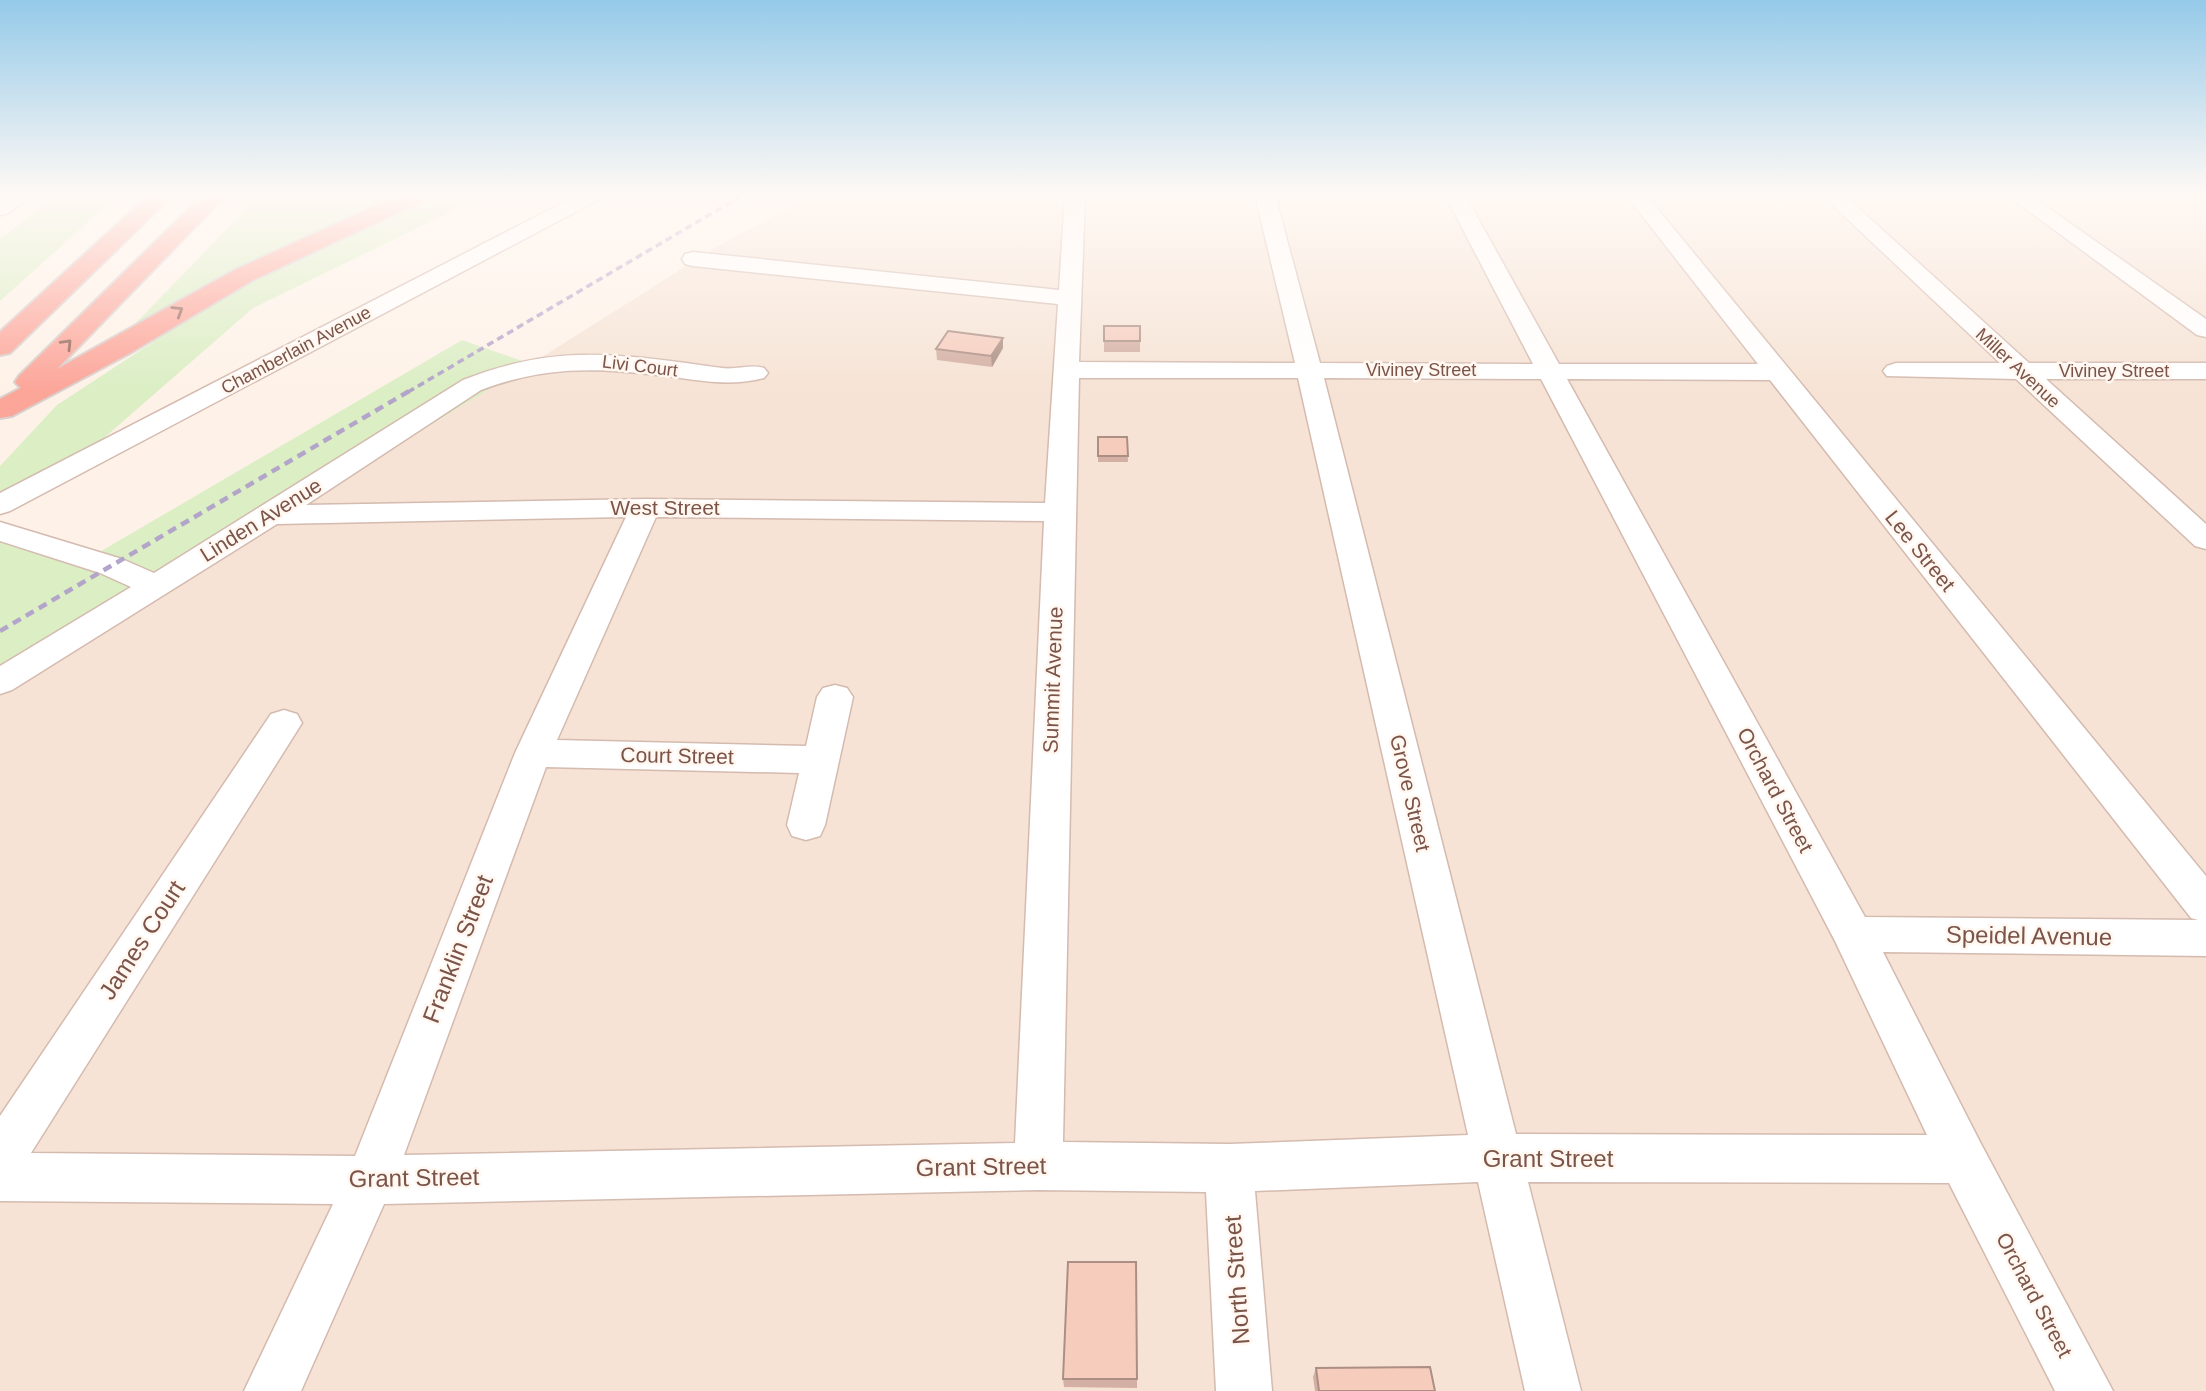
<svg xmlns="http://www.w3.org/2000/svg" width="2206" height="1391" viewBox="0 0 2206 1391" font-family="Helvetica,sans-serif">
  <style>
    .residential { fill: #f6e3d5 }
    .green { fill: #dbeec4 }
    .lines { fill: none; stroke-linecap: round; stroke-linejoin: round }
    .minor-casing { stroke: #d4baaf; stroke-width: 3 }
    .tertiary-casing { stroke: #d4baaf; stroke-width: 4 }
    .secondary-casing { stroke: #dabbae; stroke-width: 4 }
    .motorway-casing { stroke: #dacfcc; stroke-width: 4 }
    .minor { fill: #fff; fill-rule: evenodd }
    .tertiary { fill: #fff; fill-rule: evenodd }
    .secondary { fill: #fff; fill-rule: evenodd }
    .motorway { fill: #fca69a; fill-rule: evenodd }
    .rail-far1 { stroke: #b3a4ca; stroke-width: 3.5; stroke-dasharray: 7 4.5; stroke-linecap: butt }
    .rail { stroke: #b3a4ca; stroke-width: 4.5; stroke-dasharray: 9 6; stroke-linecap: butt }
    .wall { fill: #d4afa3 }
    .shaded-wall { fill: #ac8f84 }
    .building { fill: #f6ccbd; stroke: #ac8f84; stroke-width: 2 }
    .oneway { stroke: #956459 }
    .labels { text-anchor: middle; stroke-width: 5; stroke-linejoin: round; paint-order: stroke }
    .far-street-label { font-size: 18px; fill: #7b5449; stroke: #fff7f0 }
    .street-label { font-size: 21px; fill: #7b5449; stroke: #fff7f0 }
    .near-street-label { font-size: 24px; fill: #7b5449; stroke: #fff7f0 }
  </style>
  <rect width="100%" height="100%" fill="#fef2e8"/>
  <polygon class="residential" points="812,195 2206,195 2206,1391 0,1391 0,686 531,364 718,246"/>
  <g class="green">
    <polygon points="58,195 118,195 0,301 0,239"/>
    <polygon points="260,195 410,195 127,332"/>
    <polygon points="429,195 485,195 253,308 73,465 0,505 0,466 57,405 237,287"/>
    <polygon points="462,340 531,364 0,686 0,530 86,560"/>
  </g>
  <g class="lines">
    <defs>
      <g id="minor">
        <polygon points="578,195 603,195 600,199 10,511 0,514 0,493"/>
        <path d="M1065 195H1085L1079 362 1295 363 1255 195H1275L1320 363 1533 364 1445 195H1465L1559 364H1758L1626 195H1646L2206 876V956L1883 952 1980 1142 2113 1391H2055L1949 1183 1528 1182 1581 1391H1525L1478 1182 1255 1191 1272 1391H1216L1206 1192 1038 1190 384 1204 301 1391H244L333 1204 0 1201V1116L271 714 284 710 297 714 302 723 31 1153 355 1156 515 753 626 517 277 524 12 690 0 694V666L131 587 100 573 0 541V522L122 559 154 573 463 380C560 342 622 355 722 368 736 370 750 364 764 368L768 373 764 378C727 388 694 379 657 375 592 367 542 367 481 390L306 505 645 499 1045 503 1058 304 693 266 685 264 682 259 685 254 693 252 1059 290ZM1079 378H1298L1468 1135 1229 1144 1063 1142ZM1324 378 1541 379 1835 941 1927 1135 1516 1134ZM1567 379 1770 380 2191 918 2198 920 1865 917ZM656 517 1044 521 1015 1143 404 1155 546 767 799 773 787 825 792 836 806 840 820 836 825 825 853 697 847 688 835 685 823 688 817 697 806 746 557 740Z"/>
        <polygon points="1822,195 1844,195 2029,363 2206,363 2206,379 2046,379 2206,524 2206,549 2195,546 2016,379 1887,376 1883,371 1887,366 1896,363 2000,363"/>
        <polygon points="2007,195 2030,195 2206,319 2206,337 2197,335"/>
      </g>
      <polygon id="tertiary" points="6,195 32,195 8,213 0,215 0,198"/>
      <polygon id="secondary" points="0,195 14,195 11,200 0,203"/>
      <g id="motorway">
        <polygon points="149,195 173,195 10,353 0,355 0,332"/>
        <polygon points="203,195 226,195 57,369 235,270 399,195 428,195 425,200 253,280 130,353 12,416 0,418 0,399 21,388 15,382 19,376"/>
      </g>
    </defs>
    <use href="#minor" class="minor-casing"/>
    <use href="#tertiary" class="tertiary-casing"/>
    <use href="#secondary" class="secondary-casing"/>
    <use href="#motorway" class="motorway-casing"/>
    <use href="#minor" class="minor"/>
    <use href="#tertiary" class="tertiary"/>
    <use href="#secondary" class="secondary"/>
    <use href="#motorway" class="motorway"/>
    <polyline class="rail-far1" points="408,392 743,195"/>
    <polyline class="rail" points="0,631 411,390"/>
  </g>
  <g class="wall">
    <polygon points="1104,326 1140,341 1140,352 1104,352"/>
    <polygon points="1003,338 1003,348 992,367 937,360 936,349"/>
    <polygon points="1098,437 1127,437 1128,462 1098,462"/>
    <polygon points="1316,1368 1435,1391 1315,1391 1313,1377"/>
    <polygon points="1063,1379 1137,1379 1137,1388 1064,1387"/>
  </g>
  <polygon class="shaded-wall" points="1003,338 1003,348 992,367 991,356"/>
  <g class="building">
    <rect x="1104" y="326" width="36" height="15"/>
    <polygon points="948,331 1003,338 991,356 936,349"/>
    <polygon points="1098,437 1127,437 1128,456 1098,456"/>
    <polygon points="1068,1262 1136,1262 1137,1379 1063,1379"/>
    <polygon points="1430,1367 1435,1391 1319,1391 1316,1368"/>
  </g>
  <defs><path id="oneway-chevron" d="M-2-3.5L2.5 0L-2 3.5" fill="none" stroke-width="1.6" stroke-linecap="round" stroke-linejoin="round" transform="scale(1.75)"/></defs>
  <g class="oneway">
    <use href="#oneway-chevron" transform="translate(178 311) rotate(-32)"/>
    <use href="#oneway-chevron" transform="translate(67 344) rotate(-46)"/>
  </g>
  <linearGradient id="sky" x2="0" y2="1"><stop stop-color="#95cae9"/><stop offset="0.5" stop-color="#fff9f5"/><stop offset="1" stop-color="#fff9f5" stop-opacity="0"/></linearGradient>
  <rect width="2206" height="389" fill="url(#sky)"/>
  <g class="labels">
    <g class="far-street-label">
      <text transform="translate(296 350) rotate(-28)" y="6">Chamberlain Avenue</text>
      <text transform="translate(640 366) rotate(7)" y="6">Livi Court</text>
      <text transform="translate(2018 368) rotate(43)" y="6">Miller Avenue</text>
      <text x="1421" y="376">Viviney Street</text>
      <text x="2114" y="377">Viviney Street</text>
    </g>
    <g class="street-label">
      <text x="665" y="515">West Street</text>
      <text transform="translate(261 520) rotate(-32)" y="7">Linden Avenue</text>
      <text transform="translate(1920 551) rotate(51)" y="7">Lee Street</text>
      <text transform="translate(1053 680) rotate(-88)" y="7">Summit Avenue</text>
      <text transform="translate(677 756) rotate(1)" y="7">Court Street</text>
      <text transform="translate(1775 790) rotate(62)" y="7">Orchard Street</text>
      <text transform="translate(1410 793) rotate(77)" y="7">Grove Street</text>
      <text transform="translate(2034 1295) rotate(62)" y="7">Orchard Street</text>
    </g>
    <g class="near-street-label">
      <text transform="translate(2029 936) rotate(1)" y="8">Speidel Avenue</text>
      <text transform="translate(142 940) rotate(-57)" y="8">James Court</text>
      <text transform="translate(458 949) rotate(-69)" y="8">Franklin Street</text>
      <text x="1548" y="1167">Grant Street</text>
      <text transform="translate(981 1167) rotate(-1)" y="8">Grant Street</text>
      <text transform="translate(414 1178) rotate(-1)" y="8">Grant Street</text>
      <text transform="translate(1237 1280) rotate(-94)" y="8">North Street</text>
    </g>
  </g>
</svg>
